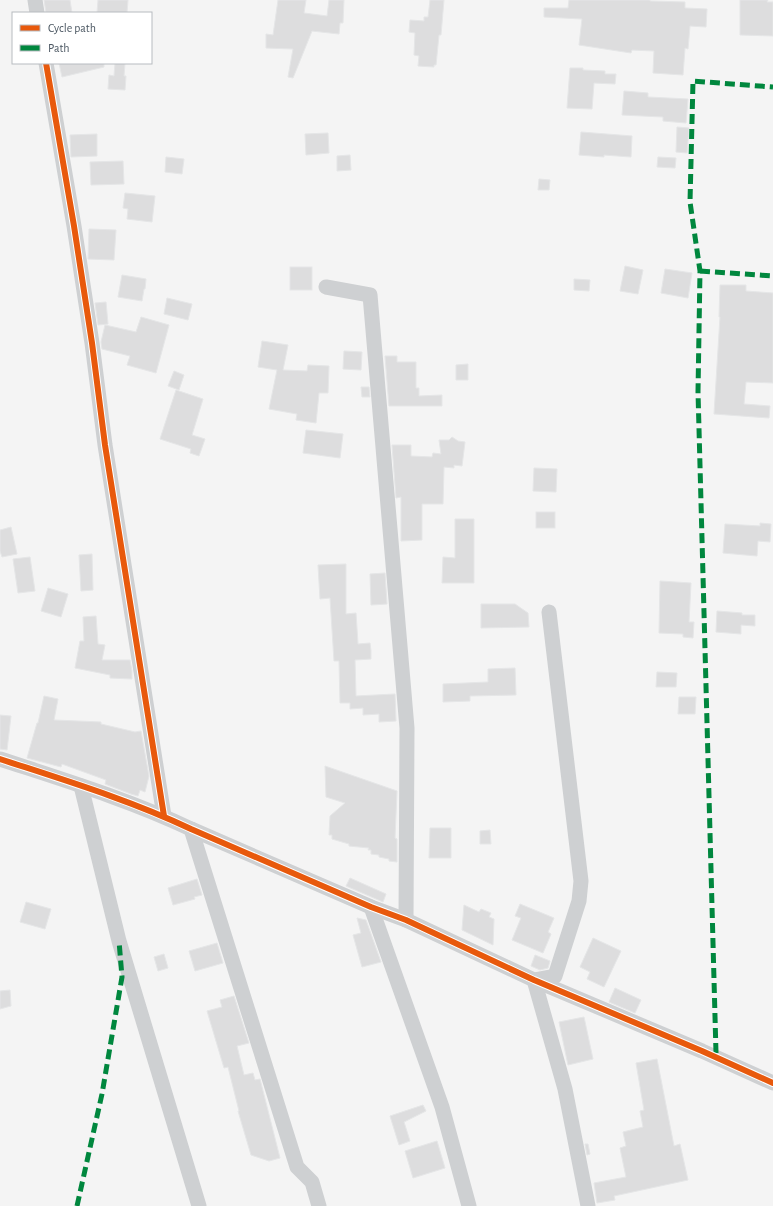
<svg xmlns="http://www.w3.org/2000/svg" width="773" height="1206" viewBox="0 0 773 1206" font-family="'Alegreya Sans',sans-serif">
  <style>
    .building { fill: #ddddde; stroke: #e5e6e7 }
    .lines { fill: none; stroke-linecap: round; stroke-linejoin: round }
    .minor { stroke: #ced0d2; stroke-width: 15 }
    .quiet { stroke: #00873e; stroke-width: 5; stroke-dasharray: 10 5; stroke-linecap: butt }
    .cycleway-casing { stroke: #fff; stroke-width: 8 }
    .cycleway { stroke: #e8590c; stroke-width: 6 }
  </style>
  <rect width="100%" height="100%" fill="#f4f4f4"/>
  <g class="building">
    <polygon points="44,0 70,0 72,13 46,13"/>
    <polygon points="98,0 128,0 127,13 97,13"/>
    <polygon points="278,0 306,0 304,13 327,16 329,0 344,0 343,23 340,23 339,34 312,31 293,78 288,77 293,49 266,48 266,34 273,35"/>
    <polygon points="430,0 444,0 441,35 439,35 436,65 434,65 434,67 418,66 419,56 414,55 415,33 409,32 410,20 424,21 424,17 428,17"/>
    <polygon points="569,0 650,0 650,1 685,2 685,8 707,9 706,27 690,26 688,49 685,48 683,75 653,73 654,51 632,50 631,53 579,45 582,19 544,17 544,8 568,8"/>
    <polygon points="740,0 768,0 767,2 773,2 773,36 740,35"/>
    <polygon points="59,63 104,63 104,67 62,77"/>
    <polygon points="115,63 125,63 124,76 126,76 125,90 108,89 109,75 114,76"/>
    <polygon points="570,68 583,68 583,70 605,71 605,74 616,74 615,84 594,83 592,109 567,108"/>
    <polygon points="624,91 648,93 648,97 688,99 686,123 663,121 663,117 622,115"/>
    <polygon points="677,127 689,128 687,153 676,152"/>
    <polygon points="581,132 632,136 631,157 604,155 604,157 579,155"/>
    <polygon points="328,133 329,153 306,155 305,134"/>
    <polygon points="97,134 97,156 71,157 70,135"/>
    <polygon points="350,155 351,170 337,171 337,156"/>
    <polygon points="166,157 184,159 182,174 165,172"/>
    <polygon points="658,157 676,158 675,168 657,167"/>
    <polygon points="123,161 124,184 91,185 90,162"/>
    <polygon points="539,179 550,180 549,190 538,190"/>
    <polygon points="125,193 155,196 152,222 127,219 128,209 123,208"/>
    <polygon points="89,229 116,230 114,260 88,259"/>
    <polygon points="625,266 643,270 638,294 620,291"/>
    <rect x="290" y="267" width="22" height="23"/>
    <polygon points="665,269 692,273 688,298 661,293"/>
    <polygon points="122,275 146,279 145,289 144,289 142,301 118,297"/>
    <polygon points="574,279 590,280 589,291 574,290"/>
    <polygon points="720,285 746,285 746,291 773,293 773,383 746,382 744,404 770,406 769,418 714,414 720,317 719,317"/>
    <polygon points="167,298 192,304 188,320 164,314"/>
    <polygon points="106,302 108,324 98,325 95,303"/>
    <polygon points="141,317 169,325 156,373 127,365 130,356 102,349 101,342 105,325 136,332"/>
    <polygon points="262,341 288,345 283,370 307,371 308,365 329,366 328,393 319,393 316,423 296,420 297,414 269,409 277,370 258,367"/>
    <polygon points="344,351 362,352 361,370 343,369"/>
    <polygon points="385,356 397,356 397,362 416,362 416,388 419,388 419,396 442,395 442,406 389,406"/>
    <polygon points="468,364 468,380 456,380 456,365"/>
    <polygon points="174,371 184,375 179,390 168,386"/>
    <polygon points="361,387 369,387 370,397 362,397"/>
    <polygon points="176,390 203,399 192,435 205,439 199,456 190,453 191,449 160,439"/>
    <polygon points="306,430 343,434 340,458 303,453"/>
    <polygon points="452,437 458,441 465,442 462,466 454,465 454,468 444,467 443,504 422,504 422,540 401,541 401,497 396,498 392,445 411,445 411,456 432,457 433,453 441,454 439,440 449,440"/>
    <polygon points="534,468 557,469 556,492 533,491"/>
    <rect x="536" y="512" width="19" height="16"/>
    <polygon points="455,519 474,519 474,583 442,583 443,557 455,558"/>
    <polygon points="760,523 771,524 770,542 758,541 757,556 723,553 725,524 760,526"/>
    <polygon points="11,527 17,554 2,557 0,551 0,530"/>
    <polygon points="92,554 93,590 81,591 79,555"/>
    <polygon points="30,557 35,591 18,593 13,559"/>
    <polygon points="346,564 346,614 356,613 358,644 370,643 371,651 371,659 355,660 356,696 395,694 396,721 379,722 379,714 363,715 363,708 350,709 350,703 340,703 339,661 334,661 330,598 320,599 318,565"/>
    <polygon points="385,573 387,604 371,605 370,574"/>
    <polygon points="660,581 691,583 689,622 694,622 693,638 683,637 683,634 659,633"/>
    <polygon points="48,588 68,594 61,617 41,611"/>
    <polygon points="481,604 515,604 528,613 529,627 481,628"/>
    <polygon points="717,611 742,613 742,615 755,615 755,626 741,625 741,634 716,632"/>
    <polygon points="96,616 98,644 105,645 102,660 130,660 132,671 132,679 110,678 110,675 75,668 80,641 84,641 83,617"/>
    <polygon points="515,668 516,695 470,696 470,701 443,702 443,684 488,682 488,669"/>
    <polygon points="657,672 677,673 676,687 656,687"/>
    <polygon points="44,696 58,699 54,720 101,722 101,724 135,732 141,731 149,776 145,792 140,790 138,796 131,794 105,784 106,780 62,764 61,767 27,758 37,723 38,723"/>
    <polygon points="679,697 696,697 695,714 678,714"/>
    <polygon points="0,715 11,716 7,750 0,749"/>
    <polygon points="325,766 397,791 395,838 397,839 397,862 389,861 389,859 379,857 379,855 371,854 371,850 368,850 369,848 349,846 349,844 332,839 332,835 329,835 330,816 345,803 326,797"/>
    <polygon points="430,828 451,828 451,858 429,858"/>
    <polygon points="490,830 491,844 480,844 480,831"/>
    <polygon points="350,878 386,894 383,902 346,886"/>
    <polygon points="197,879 202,895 194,897 195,899 173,905 168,888"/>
    <polygon points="26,902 51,909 45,929 20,922"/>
    <polygon points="520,904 554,918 548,932 551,934 543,953 512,940 521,918 515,916"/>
    <polygon points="464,905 479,912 481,909 491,913 489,917 494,919 493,945 462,930"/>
    <polygon points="357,918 366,920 381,962 362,967 353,935 361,933"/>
    <polygon points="593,938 621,951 604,987 587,979 590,972 580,967"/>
    <polygon points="217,943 223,963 195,971 189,951"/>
    <polygon points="164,954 168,968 158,971 154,957"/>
    <polygon points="535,955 550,961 548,968 540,970 531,966"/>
    <polygon points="615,988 641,1000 635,1013 609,1002"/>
    <polygon points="10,990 11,1006 0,1009 0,991"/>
    <polygon points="234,996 249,1043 237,1046 244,1075 253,1073 255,1080 260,1079 280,1158 269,1161 251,1155 238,1111 239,1111 228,1067 224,1068 207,1011 222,1007 220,1000"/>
    <polygon points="584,1017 593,1059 568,1065 559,1022"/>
    <polygon points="657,1059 674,1146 680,1144 688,1180 614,1196 615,1200 597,1203 594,1183 626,1177 620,1148 626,1146 623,1132 643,1127 640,1111 644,1110 636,1063"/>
    <polygon points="423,1105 426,1111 404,1122 410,1141 399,1145 390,1116"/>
    <polygon points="437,1141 445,1168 413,1178 405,1151"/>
    <polygon points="585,1144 588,1144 590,1154 587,1155"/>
  </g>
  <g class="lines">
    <g class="minor">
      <polyline points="35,0 37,13"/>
      <polyline points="46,63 74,226 92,343 105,445 164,816"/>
      <polyline points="326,287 370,295 407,728 406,920"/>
      <polyline points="549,612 581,881 579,901 555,976 534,980 565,1089 588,1206"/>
      <path d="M0 759C64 780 130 800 191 829L371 907 406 920 534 980 702 1051 773 1083"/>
      <polyline points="81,786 119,941 199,1206"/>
      <polyline points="191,829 297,1167 312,1182 319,1206"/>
      <polyline points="371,907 442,1107 469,1206"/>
    </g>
    <g class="quiet">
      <polyline points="700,271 773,276"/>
      <polyline points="716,1053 698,392 700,271 690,202 693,81 773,87"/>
      <polyline points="77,1206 102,1094 122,977 119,941"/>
    </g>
    <defs>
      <g id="cycleway">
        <polyline points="46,63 74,226 92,343 105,445 164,816"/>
        <path d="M0 759C64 780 130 800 191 829L371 907 406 920 534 980 702 1051 773 1083"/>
      </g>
    </defs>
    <use href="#cycleway" class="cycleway-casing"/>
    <use href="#cycleway" class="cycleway"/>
  </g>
  <rect x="12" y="12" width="140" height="52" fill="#ffffff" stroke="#b7bbc0"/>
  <rect x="20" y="25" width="20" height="6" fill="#e8590c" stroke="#b7bbc0"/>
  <text x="48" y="32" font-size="12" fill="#4a5661">Cycle path</text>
  <rect x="20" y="45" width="20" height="6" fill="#00873e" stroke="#b7bbc0"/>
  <text x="48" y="52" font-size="12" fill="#4a5661">Path</text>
</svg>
